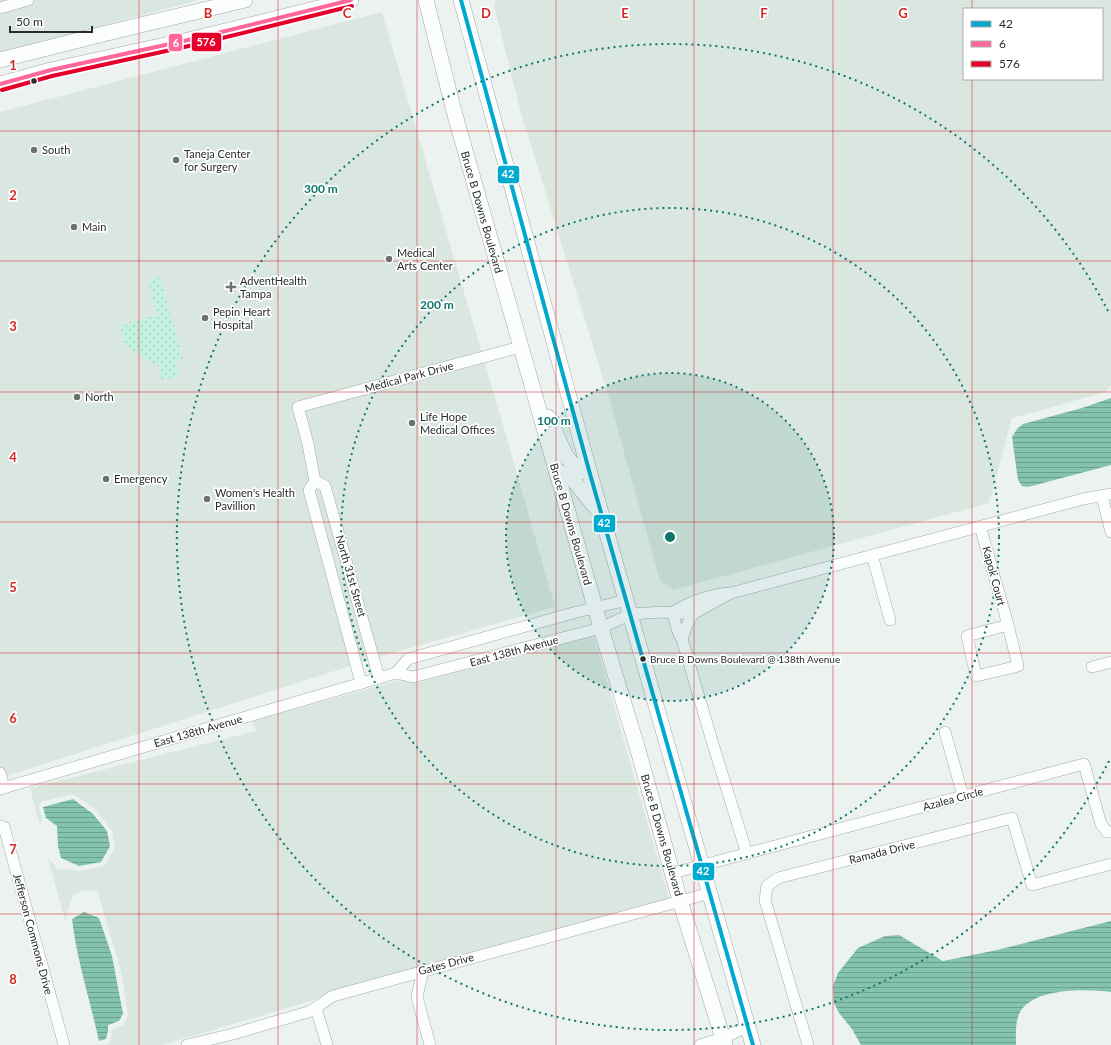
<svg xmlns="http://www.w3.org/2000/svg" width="1111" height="1045" viewBox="0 0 1111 1045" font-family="Lato,sans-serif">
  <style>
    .built { fill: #dae6e0; fill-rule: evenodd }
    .green { fill: url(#green-dots) }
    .water { fill: url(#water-rules) }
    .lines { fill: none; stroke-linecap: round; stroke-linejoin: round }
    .minor-casing { stroke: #a4a8a6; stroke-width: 12 }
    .secondary-casing { stroke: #a4a8a6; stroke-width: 16 }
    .minor { stroke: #fcfdfd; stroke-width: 11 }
    .secondary { stroke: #fcfdfd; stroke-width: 15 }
    .bus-1-casing { stroke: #fff; stroke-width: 7 }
    .bus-2-casing { stroke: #fff; stroke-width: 7 }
    .bus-3-casing { stroke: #fff; stroke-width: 7 }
    .bus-1 { stroke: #00a9ce; stroke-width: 4 }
    .bus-2 { stroke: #f69; stroke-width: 4 }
    .bus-3 { stroke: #e4002b; stroke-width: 4 }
    .grid { fill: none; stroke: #d62828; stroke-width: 1; stroke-opacity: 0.55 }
    .ring { fill: none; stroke: #0f766e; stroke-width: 2; stroke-dasharray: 2 4 }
    .bus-dot { fill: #282c2a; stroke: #fff; stroke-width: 1.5 }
    .poi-dot { fill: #6d716f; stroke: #fff; stroke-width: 1.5 }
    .labels { text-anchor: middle; stroke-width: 3.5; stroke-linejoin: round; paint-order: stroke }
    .bus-label { font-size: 10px; fill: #282c2a; stroke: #fff; text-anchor: start }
    .poi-label { font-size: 11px; fill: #282c2a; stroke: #fff; text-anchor: start }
    .street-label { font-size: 11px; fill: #282c2a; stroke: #fff }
    .grid-label { font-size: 13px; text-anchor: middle; font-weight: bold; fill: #d62828; stroke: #fff; stroke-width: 3.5; stroke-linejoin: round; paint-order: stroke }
    .centre { fill: #0f766e; stroke: #fff; stroke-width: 2 }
    .ring-label { font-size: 12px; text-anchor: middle; font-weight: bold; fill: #0f766e; stroke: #fff; stroke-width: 3.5; stroke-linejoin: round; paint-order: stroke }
    .line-badge { stroke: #fff; stroke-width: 1.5 }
    .badge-label { font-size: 11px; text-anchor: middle; font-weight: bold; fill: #fff }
  </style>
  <defs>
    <pattern id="green-dots" width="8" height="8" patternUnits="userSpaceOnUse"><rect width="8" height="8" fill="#c4f1e0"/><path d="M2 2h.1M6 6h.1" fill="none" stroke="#a8cfc0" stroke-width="1.8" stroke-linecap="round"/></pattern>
    <pattern id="water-rules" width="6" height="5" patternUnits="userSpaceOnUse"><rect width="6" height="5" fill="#84c3ad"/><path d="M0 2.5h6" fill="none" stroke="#6c9f8d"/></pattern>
  </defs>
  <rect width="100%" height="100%" fill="#ecf2ef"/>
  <g class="built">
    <polygon points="0,0 199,0 0,53"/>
    <path d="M497 0H1111V385L1106 392 1012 418 989 503 673 590 660 581 607 391 521 113 494 5ZM964 9H1102V79H964Z"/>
    <polygon points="382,12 514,463 555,607 378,657 0,778 0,112"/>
    <polygon points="594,636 670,902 321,998 162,1045 104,1045 108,1044 110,1041 113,1029 123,1025 128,1015 121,971 97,890 82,891 73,895 66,916 66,924 48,858 58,869 75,870 79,871 102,867 105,865 115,848 112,831 95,809 73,794 41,802 39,807 42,819 40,825 30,788 256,731 253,721 400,680 415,683"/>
  </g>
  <polygon class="green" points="160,277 183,360 175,362 179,376 163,380 158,376 162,368 125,346 120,325 157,315 148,280"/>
  <g class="water">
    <polygon points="1111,398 1111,465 1028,487 1022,486 1018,480 1012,437 1017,429 1023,424 1082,408"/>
    <polygon points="73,799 93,814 107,831 110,846 101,862 79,866 61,858 58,846 57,826 46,818 43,807"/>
    <path d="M84 912 99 918 112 956 123 1014 119 1021 108 1025V1031L106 1039 99 1041C90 1000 77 961 72 919Z"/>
    <path d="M1111 921V992C1086 989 1032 987 1019 1014 1015 1023 1016 1036 1016 1045H861L852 1029 839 1013 834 1003 833 986 838 973 858 948 885 936 899 935 943 961 997 950Z"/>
  </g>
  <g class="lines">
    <defs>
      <g id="minor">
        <polyline points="0,8 28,0"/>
        <polyline points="315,481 308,444 298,407 520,347"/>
        <polyline points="1102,496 1111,532"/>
        <polyline points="980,526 1008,625 967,636 976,676 1018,666 1008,625"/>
        <polyline points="872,555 890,620"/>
        <path d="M673 612C690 602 710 594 731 593L1083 499 1111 494"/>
        <path d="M673 612C675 621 676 631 682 639L712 741 747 854"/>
        <polyline points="682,639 687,625 693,614"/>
        <polyline points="1092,667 1111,662"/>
        <polyline points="396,673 408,659 573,613 627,600"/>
        <polyline points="361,683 309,490 315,481 325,486 379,678"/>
        <polyline points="945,732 963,796"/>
        <polyline points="0,773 4,788"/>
        <polyline points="0,789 396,673 413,677 601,628 631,614 663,612 693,614 731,593"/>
        <polyline points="0,826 4,827 64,1045"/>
        <polyline points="673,873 1084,764 1101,824 1107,832 1111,832"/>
        <polyline points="423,970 417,997 430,1045"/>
        <polyline points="316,1008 327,1045"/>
        <path d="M187 1045 233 1034 308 1012C317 1008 324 1001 333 996L710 893"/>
        <polyline points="700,1045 723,1038 748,1026"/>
        <polyline points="808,1045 765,900 767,886 778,878 1012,818 1032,885 1111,864"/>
      </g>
      <g id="secondary">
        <polyline points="426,0 455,115 601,628 638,750 680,901 725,1045"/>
        <polyline points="461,0 590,474 753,1045"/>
        <polyline points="0,60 103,34 245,0"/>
        <polyline points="0,84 51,70 197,38 351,0"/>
        <polyline points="548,417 566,456 576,468 590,474"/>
        <polyline points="556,470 574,481 597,509"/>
      </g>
    </defs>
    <use href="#minor" class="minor-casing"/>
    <use href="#secondary" class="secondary-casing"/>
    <use href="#minor" class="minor"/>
    <use href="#secondary" class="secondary"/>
    <defs>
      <polyline id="bus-1" points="461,0 590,474 753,1045"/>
      <polyline id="bus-2" points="0,84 51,70 197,38 351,0"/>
      <polyline id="bus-3" points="2,90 52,76 198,44 352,6"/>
    </defs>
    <use href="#bus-1" class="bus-1-casing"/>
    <use href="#bus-2" class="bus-2-casing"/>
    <use href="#bus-3" class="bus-3-casing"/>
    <use href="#bus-1" class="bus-1"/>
    <use href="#bus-2" class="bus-2"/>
    <use href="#bus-3" class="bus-3"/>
  </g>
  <path class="grid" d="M139 0V1045M278 0V1045M417 0V1045M556 0V1045M694 0V1045M833 0V1045M972 0V9M972 79V1045M0 131H1111M0 261H1111M0 392H1111M0 522H1111M0 653H1111M0 784H1111M0 914H1111"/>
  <circle cx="670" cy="537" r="164" fill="#0f766e" fill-opacity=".12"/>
  <g class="ring">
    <circle cx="670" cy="537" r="164"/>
    <circle cx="670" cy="537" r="329"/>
    <path d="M1109 761A493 493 0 1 1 1109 313"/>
  </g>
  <g class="bus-dot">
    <circle cx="34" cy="81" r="3.5"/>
    <circle cx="643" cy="659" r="3.5"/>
  </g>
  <g class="poi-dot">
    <circle cx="34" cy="150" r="4"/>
    <circle cx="176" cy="160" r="4"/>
    <circle cx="74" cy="227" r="4"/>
    <circle cx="389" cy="259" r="4"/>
    <path d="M229 281h4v4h4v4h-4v4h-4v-4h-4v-4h4z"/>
    <circle cx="205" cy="318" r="4"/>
    <circle cx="77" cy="397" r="4"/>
    <circle cx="412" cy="423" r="4"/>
    <circle cx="106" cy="479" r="4"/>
    <circle cx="207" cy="499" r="4"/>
  </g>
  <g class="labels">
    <g class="bus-label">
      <text x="650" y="663">Bruce B Downs Boulevard @ 138th Avenue</text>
    </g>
    <g class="poi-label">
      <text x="42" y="154">South</text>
      <text x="184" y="158">Taneja Center<tspan x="184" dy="13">for Surgery</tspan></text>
      <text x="82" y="231">Main</text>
      <text x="397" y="257">Medical<tspan x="397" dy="13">Arts Center</tspan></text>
      <text x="240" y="285">AdventHealth<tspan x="240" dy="13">Tampa</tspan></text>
      <text x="213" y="316">Pepin Heart<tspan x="213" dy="13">Hospital</tspan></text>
      <text x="85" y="401">North</text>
      <text x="420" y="421">Life Hope<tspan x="420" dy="13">Medical Offices</tspan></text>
      <text x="114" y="483">Emergency</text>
      <text x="215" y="497">Women's Health<tspan x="215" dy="13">Pavillion</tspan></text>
    </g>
    <g class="street-label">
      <text transform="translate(482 212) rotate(74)" y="4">Bruce B Downs Boulevard</text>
      <text transform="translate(409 377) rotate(-15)" y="4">Medical Park Drive</text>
      <text transform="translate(571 524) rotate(74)" y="4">Bruce B Downs Boulevard</text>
      <text transform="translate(351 576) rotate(74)" y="4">North 31st Street</text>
      <text transform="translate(994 576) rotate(75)" y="4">Kapok Court</text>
      <text transform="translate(514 651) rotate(-15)" y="4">East 138th Avenue</text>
      <text transform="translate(198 731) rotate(-16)" y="4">East 138th Avenue</text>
      <text transform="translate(953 799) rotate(-15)" y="4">Azalea Circle</text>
      <text transform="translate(662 835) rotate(74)" y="4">Bruce B Downs Boulevard</text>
      <text transform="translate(882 852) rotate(-14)" y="4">Ramada Drive</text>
      <text transform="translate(33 934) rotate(75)" y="4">Jefferson Commons Drive</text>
      <text transform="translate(446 964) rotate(-15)" y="4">Gates Drive</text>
    </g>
  </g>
  <g class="grid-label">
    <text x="208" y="18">B</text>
    <text x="347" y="18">C</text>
    <text x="486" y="18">D</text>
    <text x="625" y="18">E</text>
    <text x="764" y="18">F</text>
    <text x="903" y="18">G</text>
    <text x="13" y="70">1</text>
    <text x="13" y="200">2</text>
    <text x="13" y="331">3</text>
    <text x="13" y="462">4</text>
    <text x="13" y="592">5</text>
    <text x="13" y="723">6</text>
    <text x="13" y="854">7</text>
    <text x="13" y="984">8</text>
  </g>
  <circle cx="670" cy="537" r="6" class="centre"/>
  <g class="ring-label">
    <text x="321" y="193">300 m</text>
    <text x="437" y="309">200 m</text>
    <text x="554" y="425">100 m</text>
  </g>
  <g class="line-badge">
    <rect x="191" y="32" width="31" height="20" rx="4" fill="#e4002b"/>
    <rect x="168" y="33" width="15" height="19" rx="4" fill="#f69"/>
    <rect x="497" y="165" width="23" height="19" rx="4" fill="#00a9ce"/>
    <rect x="593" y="514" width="23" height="19" rx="4" fill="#00a9ce"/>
    <rect x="692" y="862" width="23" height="19" rx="4" fill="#00a9ce"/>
  </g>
  <g class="badge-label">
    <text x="206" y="46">576</text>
    <text x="176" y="47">6</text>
    <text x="508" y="178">42</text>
    <text x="604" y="527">42</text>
    <text x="703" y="875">42</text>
  </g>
  <rect x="963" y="8" width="140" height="72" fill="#ffffff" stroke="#a9abaa"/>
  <rect x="971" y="21" width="20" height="6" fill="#00a9ce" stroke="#a9abaa"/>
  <text x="999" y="28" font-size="12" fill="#282c2a">42</text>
  <rect x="971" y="41" width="20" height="6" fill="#ff6699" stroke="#a9abaa"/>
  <text x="999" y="48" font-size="12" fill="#282c2a">6</text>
  <rect x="971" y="61" width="20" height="6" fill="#e4002b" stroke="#a9abaa"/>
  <text x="999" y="68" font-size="12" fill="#282c2a">576</text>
  <path d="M10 26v6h82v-6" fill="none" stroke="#282c2a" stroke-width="2"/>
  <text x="16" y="26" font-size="12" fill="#282c2a" stroke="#ffffff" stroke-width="3" paint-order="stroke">50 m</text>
</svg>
